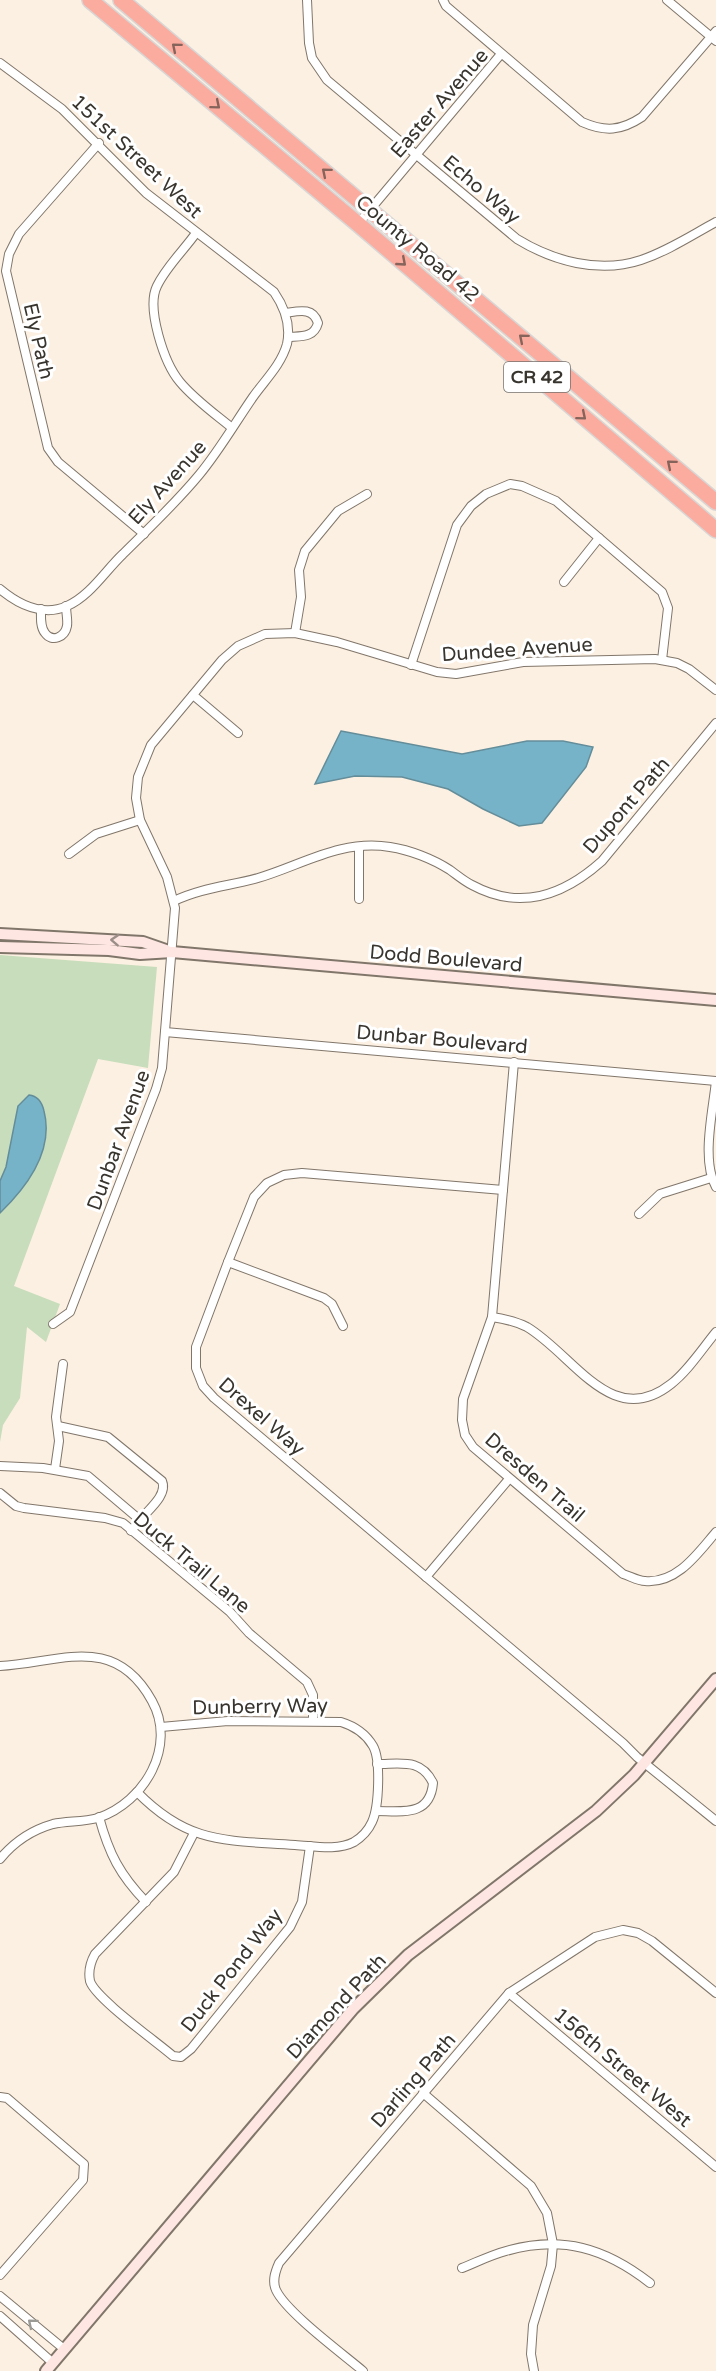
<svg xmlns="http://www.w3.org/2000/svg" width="716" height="2371" viewBox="0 0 716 2371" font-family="'Varela Round',sans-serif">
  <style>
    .green { fill: #c8ddbb }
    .water { fill: #77b3c8; stroke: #648d9a; stroke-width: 1.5 }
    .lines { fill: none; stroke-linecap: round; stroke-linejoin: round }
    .street-casing { stroke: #81766a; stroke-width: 10 }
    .secondary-casing { stroke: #81766a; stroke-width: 14 }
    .highway-casing { stroke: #d7d6d5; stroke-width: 18 }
    .street { stroke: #fff; stroke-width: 8 }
    .secondary { stroke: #fee6e2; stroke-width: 10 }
    .highway { stroke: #fcab9f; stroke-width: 15 }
    .oneway { stroke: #86645b }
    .oneway2 { stroke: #9b8d88 }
    .oneway3 { stroke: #9c9a96 }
    .labels { text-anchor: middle; stroke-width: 6; stroke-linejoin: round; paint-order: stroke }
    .shield { fill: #fff; stroke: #74716d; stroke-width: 1.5 }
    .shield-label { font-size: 18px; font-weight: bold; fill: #38342e }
    .street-label { font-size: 20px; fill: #38342e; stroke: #fff }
  </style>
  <rect width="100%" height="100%" fill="#fcf0e2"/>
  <polygon class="green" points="0,955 157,967 148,1068 98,1059 14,1286 60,1304 46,1342 27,1327 20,1398 3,1425 0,1442"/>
  <g class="water">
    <polygon points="341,731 462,754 527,741 563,741 593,747 586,767 542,823 519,826 483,809 448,789 402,777 355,776 315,784"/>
    <path d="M29 1095C38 1096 42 1102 44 1111 54 1150 27 1187 0 1213V1181L6 1167 18 1106Z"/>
  </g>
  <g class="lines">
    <defs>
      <g id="street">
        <path d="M307 0 309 43 312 58 327 80 517 239C553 261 599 274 641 260 668 251 692 235 716 222"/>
        <path d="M443 0 446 6 582 122C605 132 621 131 642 117L716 31"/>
        <polyline points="667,0 716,41"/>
        <path d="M0 63 62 109 146 193 274 292C285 308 291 325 287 344 281 365 265 380 253 397 235 423 219 451 199 475 175 504 149 528 123 554 105 571 90 596 67 606 43 617 18 604 0 589"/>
        <polyline points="99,143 19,234 9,254 6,271 48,448 58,462 144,534"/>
        <polyline points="358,224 501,54"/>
        <path d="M196 233C184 250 166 267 157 286 146 308 164 363 180 382 194 399 215 414 232 428"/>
        <path d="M286 313C299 311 313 307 318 323 314 338 301 336 288 337"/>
        <polyline points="564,582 599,538"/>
        <path d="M41 609C41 617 40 627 45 633 52 643 65 637 67 626 68 620 66 613 66 606"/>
        <polyline points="295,633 301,597 299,570 305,551 338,511 367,494"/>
        <polyline points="411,665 457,525 471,506 486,494 510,484 522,486 556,501 662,592 668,608 662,660"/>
        <polyline points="193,695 238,733"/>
        <polyline points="359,848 359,899"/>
        <polyline points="69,854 96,834 140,820"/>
        <path d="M174 901C201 888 229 886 258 878 302 865 341 839 390 847 410 850 433 859 450 870 457 875 464 881 472 885 520 911 563 896 602 861L716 723"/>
        <polyline points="165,1032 716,1081"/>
        <path d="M514 1062 492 1317 463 1399 462 1420 465 1435 473 1447 623 1574C630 1576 638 1581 645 1581 677 1584 698 1553 716 1532"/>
        <path d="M716 1081C713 1111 701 1160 716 1187"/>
        <polyline points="503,1190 302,1173 284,1175 267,1183 254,1197 228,1262 196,1347 196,1368 203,1386 214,1398 623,1743 637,1757 716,1821"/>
        <polyline points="639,1214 660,1194 711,1178"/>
        <polyline points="228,1262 324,1298 332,1304 343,1326"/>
        <path d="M492 1317C505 1319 515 1321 527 1327 574 1355 612 1431 671 1384 688 1371 702 1349 716 1332"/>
        <polyline points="53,1324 70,1312 156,1089 162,1068 175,908 167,877 140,820 136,798 138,777 151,745 222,660 238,646 265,634 295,633 337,642 437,672 456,674 523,662 655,659 677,663 689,669 716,690"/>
        <path d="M58 1426 108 1437 162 1481C168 1495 148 1510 140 1520"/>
        <polyline points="0,1466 43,1468 88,1476 140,1520 131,1531"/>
        <polyline points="55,1469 59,1441 56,1417 63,1364"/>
        <polyline points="0,1493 16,1506 24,1508 105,1518 123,1523 230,1612 249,1633 307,1682 313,1695 313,1721"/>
        <polyline points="426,1577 509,1479"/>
        <path d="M0 1666C59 1663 114 1632 152 1701 177 1746 145 1802 98 1818 83 1822 67 1821 53 1824 32 1830 14 1842 0 1859"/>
        <path d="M137 1792C189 1845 227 1840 295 1845 314 1846 337 1851 354 1842 362 1837 368 1831 372 1822 379 1807 381 1760 373 1746 366 1734 354 1726 341 1722L228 1721 161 1727"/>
        <path d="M376 1811C402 1811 430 1817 433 1783 421 1758 401 1764 377 1764"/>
        <path d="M99 1817C109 1854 120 1875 146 1902"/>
        <path d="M194 1833 174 1872 95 1954C90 1963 88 1971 90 1981 95 1998 157 2042 173 2056L181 2057 191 2049 290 1927 302 1902 310 1846"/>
        <polyline points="509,1993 716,2167"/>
        <polyline points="423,2093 531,2186 547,2213 553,2244 551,2266 533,2325 531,2354 534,2371"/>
        <polyline points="0,2097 7,2098 84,2164 83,2180 0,2275"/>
        <path d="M462 2268C477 2262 491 2255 506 2251 562 2235 605 2248 650 2283"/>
        <polyline points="0,2296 64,2349"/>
        <polyline points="0,2316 53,2363"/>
        <path d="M363 2371C343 2354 286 2312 276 2290 272 2281 275 2272 279 2263L509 1993 595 1937 623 1930 638 1933 652 1941 716 1993"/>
      </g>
      <g id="secondary">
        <polyline points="0,934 143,942 166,950"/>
        <polyline points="0,947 109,950 140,954 172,952 716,1000"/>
        <polyline points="46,2371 353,2009 408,1955 596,1811 634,1775 716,1679"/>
      </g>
      <g id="highway">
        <polyline points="90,0 358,224 716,530"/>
        <polyline points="121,0 716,502"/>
      </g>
    </defs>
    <use href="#street" class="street-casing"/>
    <use href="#secondary" class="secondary-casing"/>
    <use href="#highway" class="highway-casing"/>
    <use href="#street" class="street"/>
    <use href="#secondary" class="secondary"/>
    <use href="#highway" class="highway"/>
  </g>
  <defs><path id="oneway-chevron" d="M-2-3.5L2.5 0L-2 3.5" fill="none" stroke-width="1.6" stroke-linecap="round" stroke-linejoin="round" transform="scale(1.5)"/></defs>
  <g class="oneway">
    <use href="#oneway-chevron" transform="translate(176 47) rotate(-140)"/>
    <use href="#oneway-chevron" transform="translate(216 105) rotate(40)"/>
    <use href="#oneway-chevron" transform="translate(326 172) rotate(-140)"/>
    <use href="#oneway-chevron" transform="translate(402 262) rotate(41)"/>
    <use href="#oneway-chevron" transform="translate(523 338) rotate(-140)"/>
    <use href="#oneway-chevron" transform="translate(582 416) rotate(40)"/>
    <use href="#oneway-chevron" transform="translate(671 464) rotate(-140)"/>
  </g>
  <use class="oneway2" href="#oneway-chevron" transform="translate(115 940) rotate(-177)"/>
  <use class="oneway3" href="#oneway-chevron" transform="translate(32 2323) rotate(-140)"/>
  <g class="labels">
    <rect class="shield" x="504" y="362" width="66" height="30" rx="4.5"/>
    <g class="shield-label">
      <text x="537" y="383">CR 42</text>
    </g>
    <g class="street-label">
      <text transform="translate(439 103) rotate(-49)" y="7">Easter Avenue</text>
      <text transform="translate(137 156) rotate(43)" y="7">151st Street West</text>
      <text transform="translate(482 189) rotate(40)" y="7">Echo Way</text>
      <text transform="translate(418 248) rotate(40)" y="7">County Road 42</text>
      <text transform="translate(39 341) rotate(77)" y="7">Ely Path</text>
      <text transform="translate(167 482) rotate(-48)" y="7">Ely Avenue</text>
      <text transform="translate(517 649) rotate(-4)" y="7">Dundee Avenue</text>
      <text transform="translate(626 805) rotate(-49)" y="7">Dupont Path</text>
      <text transform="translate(446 958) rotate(5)" y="7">Dodd Boulevard</text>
      <text transform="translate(442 1039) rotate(5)" y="7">Dunbar Boulevard</text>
      <text transform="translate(118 1140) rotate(-70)" y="7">Dunbar Avenue</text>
      <text transform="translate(262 1416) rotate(41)" y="7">Drexel Way</text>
      <text transform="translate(535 1477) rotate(41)" y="7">Dresden Trail</text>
      <text transform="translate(192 1562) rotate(40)" y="7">Duck Trail Lane</text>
      <text transform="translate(260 1706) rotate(-1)" y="7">Dunberry Way</text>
      <text transform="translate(231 1970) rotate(-52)" y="7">Duck Pond Way</text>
      <text transform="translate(336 2006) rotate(-47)" y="7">Diamond Path</text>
      <text transform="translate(623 2067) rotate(40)" y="7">156th Street West</text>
      <text transform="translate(413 2080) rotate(-49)" y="7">Darling Path</text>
    </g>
  </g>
</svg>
